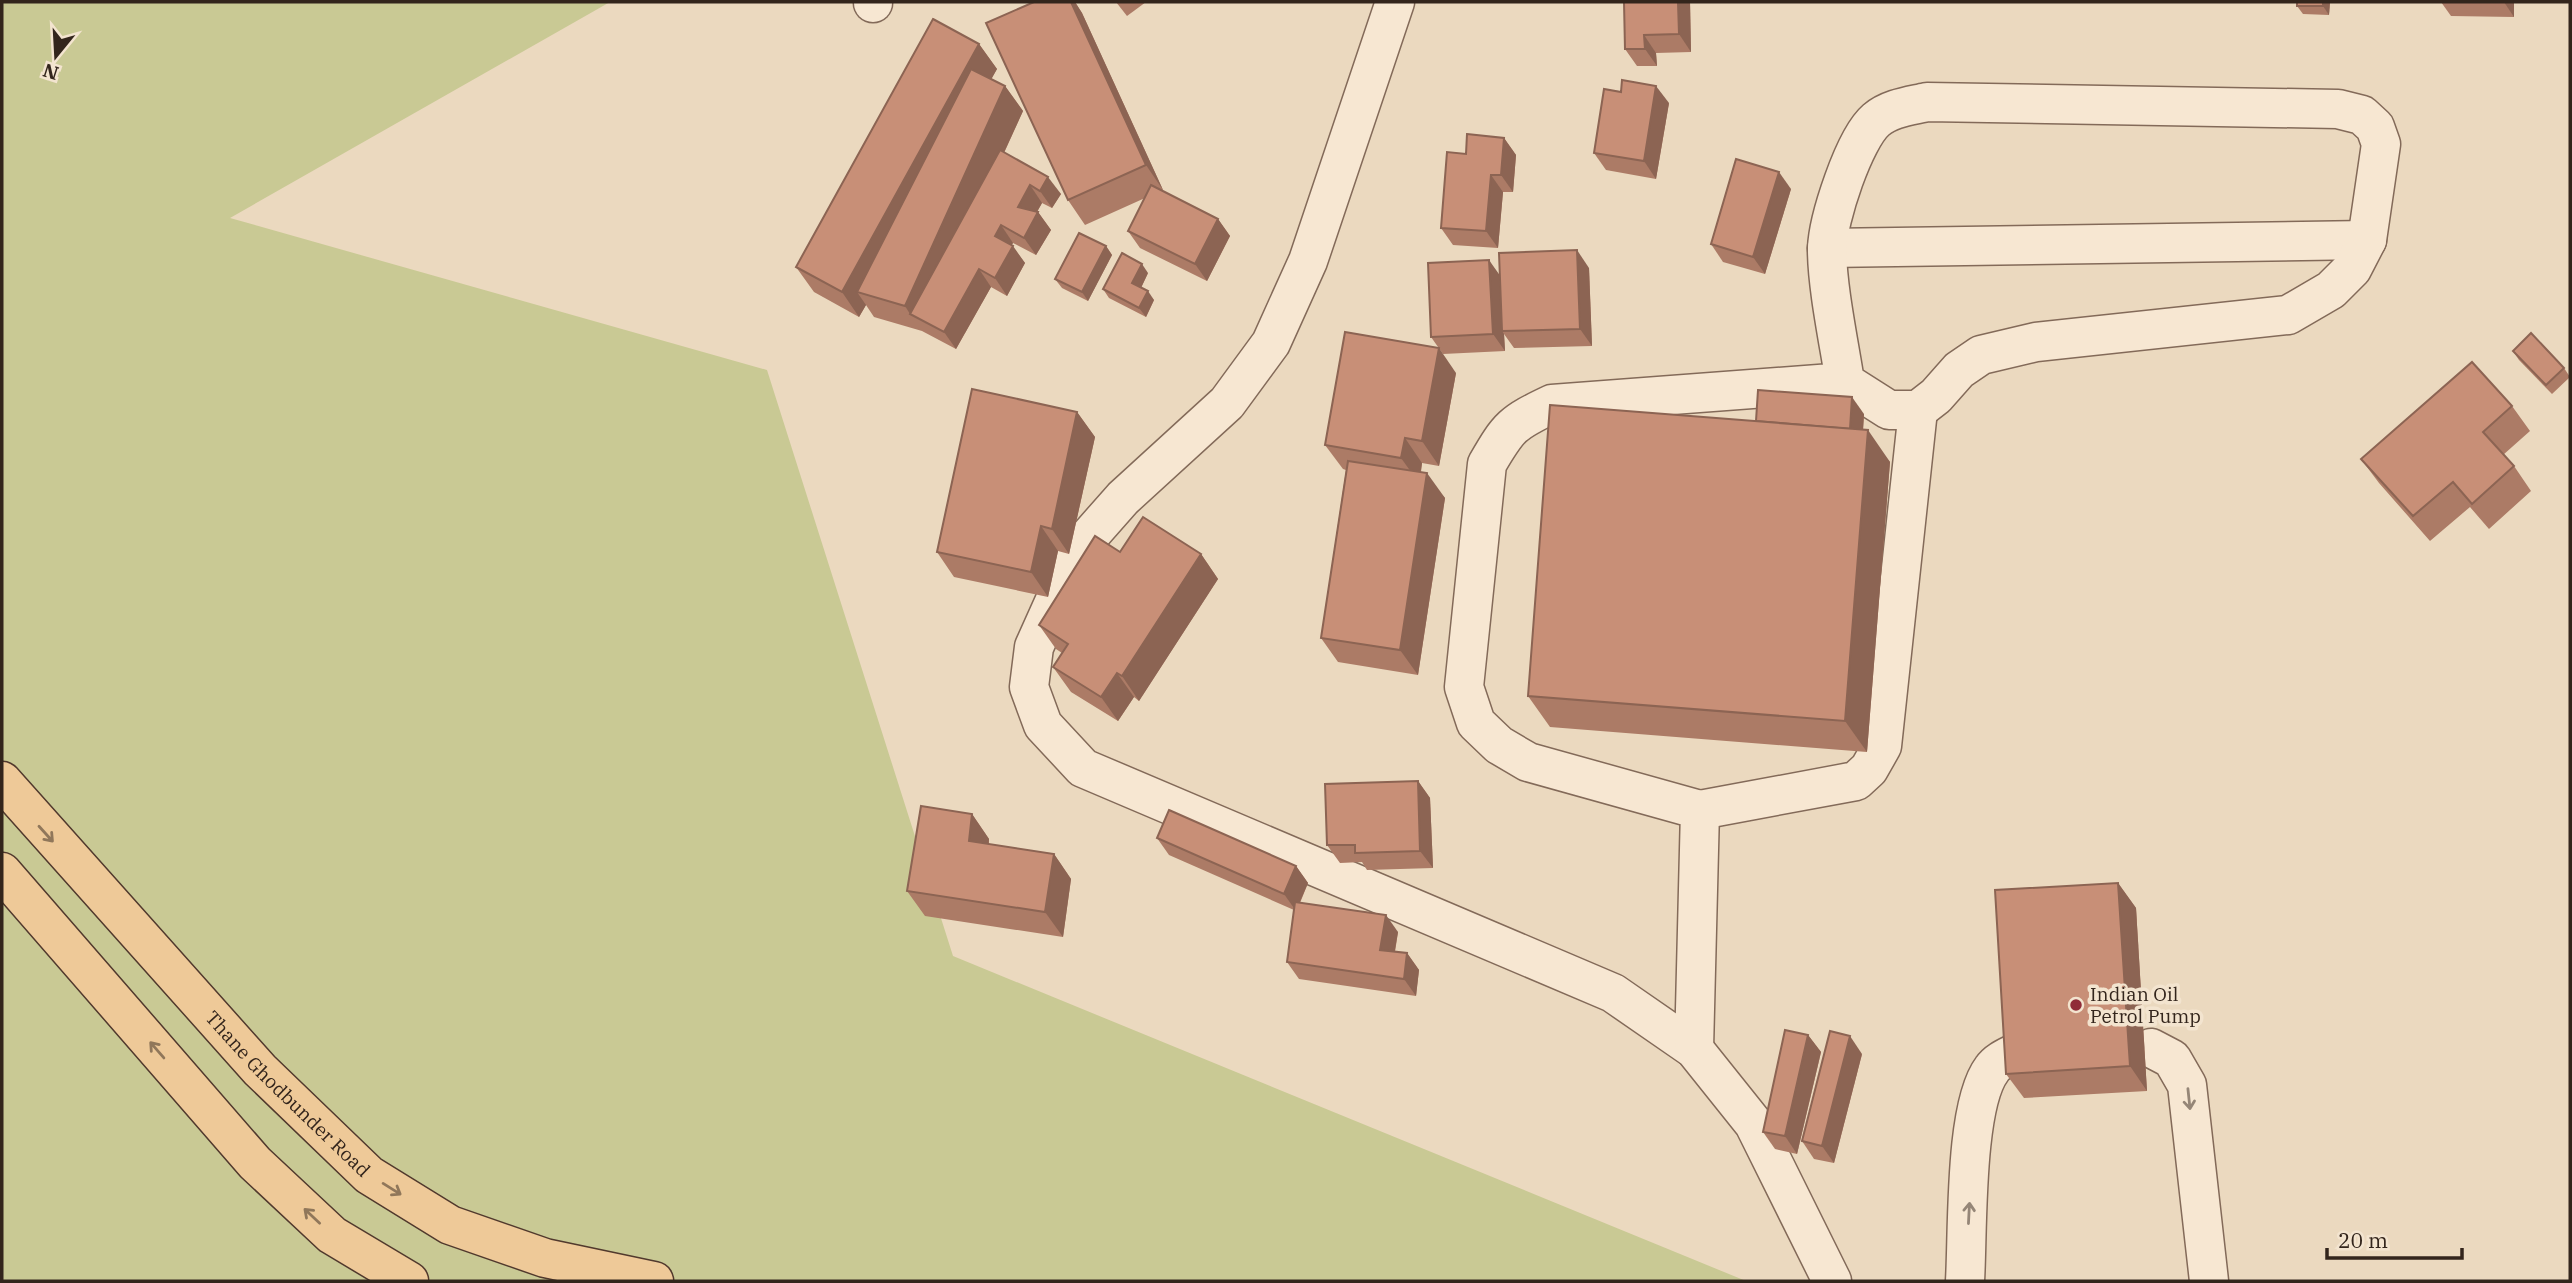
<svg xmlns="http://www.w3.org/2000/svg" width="2572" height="1283" viewBox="0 0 2572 1283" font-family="'IBM Plex Serif',serif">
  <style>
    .green { fill: #c9c994 }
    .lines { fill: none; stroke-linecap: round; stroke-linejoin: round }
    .minor-casing { stroke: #836a59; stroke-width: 41 }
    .major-casing { stroke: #51392d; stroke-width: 41 }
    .minor { stroke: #f7e7d2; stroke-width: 38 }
    .major { stroke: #eec998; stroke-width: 38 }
    .wall { fill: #ac7b66 }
    .shaded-wall { fill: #8c6453 }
    .building { fill: #c88f77; stroke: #8c6453; stroke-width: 2 }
    .oneway { stroke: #90775a }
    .oneway2 { stroke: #958677 }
    .poi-dot { fill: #902b38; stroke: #f3e4cf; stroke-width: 2.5 }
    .labels { text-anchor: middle; stroke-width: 7; stroke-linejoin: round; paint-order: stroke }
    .poi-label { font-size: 19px; fill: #33251c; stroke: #f3e4cf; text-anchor: start }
    .street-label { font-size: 19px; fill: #33251c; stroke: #f3e4cf }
  </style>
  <rect width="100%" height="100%" fill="#ebd9bf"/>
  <polygon class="green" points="2,2 610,2 230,218 767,370 953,956 1746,1281 2,1281"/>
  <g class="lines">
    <defs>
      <g id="minor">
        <polyline points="1395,2 1308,261 1271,343 1227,403 1123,498 1078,549 1034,647 1029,687 1043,725 1083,768 1613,993 1694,1049 1754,1124 1832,1281"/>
        <polyline points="873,3 873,2"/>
        <polyline points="1827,248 2367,240"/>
        <polyline points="1700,810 1856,781 1869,769 1882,746 1918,410"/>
        <polyline points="2151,1048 2172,1059 2187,1085 2209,1281"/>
        <path d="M1694 1049 1700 810 1528 762 1499 745 1476 723 1464 687 1487 464C1509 426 1512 423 1552 404L1845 382 1889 410H1918L1936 396 1959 370 1981 355 2036 342 2288 315 2331 290 2352 269 2367 240 2381 144 2375 127 2362 115 2338 109 1927 102C1910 106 1890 108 1876 120 1854 139 1828 219 1827 249 1827 287 1839 343 1845 382"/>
        <path d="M1965 1281C1968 1231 1964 1106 1992 1069 1998 1060 2010 1056 2019 1051"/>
      </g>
      <g id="major">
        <path id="s1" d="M2 781 260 1070 369 1175 450 1225 545 1258 654 1281"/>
        <polyline points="2,872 255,1163 332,1235 409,1281"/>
      </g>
    </defs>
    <use href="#minor" class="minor-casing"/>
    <use href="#major" class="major-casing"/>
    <use href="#minor" class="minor"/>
    <use href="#major" class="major"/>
  </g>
  <g class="wall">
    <polygon points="1034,2 1075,2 1082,13 1163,190 1162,191 1218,219 1230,236 1207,281 1140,248 1128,231 1145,198 1085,225 1068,200"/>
    <polygon points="1116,2 1146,2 1127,16"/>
    <polygon points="1690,2 1691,52 1656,53 1657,66 1637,66 1625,49"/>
    <polygon points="2330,2 2329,15 2303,14 2297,6"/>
    <polygon points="2441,2 2514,2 2514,17 2451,16"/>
    <polygon points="979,44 997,69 991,79 1005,86 1023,111 1004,153 1061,194 1052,208 1042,203 1037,212 1038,212 1051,230 1036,255 1013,243 1011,245 1025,263 1007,296 991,287 956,349 922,331 874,317 866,305 859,317 814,292 796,267"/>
    <polygon points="1669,103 1656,179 1606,170 1594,153"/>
    <polygon points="1504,138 1516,155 1513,192 1503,192 1498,248 1453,245 1441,228 1466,154"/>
    <polygon points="1791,189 1765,274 1723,262 1711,244"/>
    <polygon points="1106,246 1112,255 1088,301 1062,288 1055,279"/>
    <polygon points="1589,268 1592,346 1514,348 1504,334 1505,351 1443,354 1431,337 1500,275"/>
    <polygon points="1148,273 1141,288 1154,300 1146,317 1109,298 1103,289"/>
    <polygon points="2513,351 2564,368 2570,377 2552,394 2519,360"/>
    <polygon points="1456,373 1439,466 1422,463 1421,472 1445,498 1418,675 1338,662 1321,638 1346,470 1343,469 1325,445"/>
    <polygon points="2512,406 2530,431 2503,455 2514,466 2531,491 2489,529 2470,507 2430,541 2379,483 2361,459"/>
    <polygon points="1077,412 1095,437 1069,554 1058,551 1048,597 954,577 937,552"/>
    <polygon points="1864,414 1863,430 1890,462 1867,752 1550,727 1528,696 1756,421"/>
    <polygon points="1120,552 1201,554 1218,579 1139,701 1134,697 1118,721 1071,692 1053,667 1062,653 1056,649 1039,625"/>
    <polygon points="1418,781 1430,798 1433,868 1367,870 1362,862 1340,863 1327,845"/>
    <polygon points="972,814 989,839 989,844 1054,854 1071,879 1063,937 925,916 907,891"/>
    <polygon points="1157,838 1296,866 1308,883 1300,903 1398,932 1395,952 1407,953 1419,970 1416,996 1299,979 1287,962 1294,910 1169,855"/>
    <polygon points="2118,883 2136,908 2147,1091 2024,1098 2006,1074"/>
    <polygon points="1808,1035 1821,1052 1797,1154 1775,1149 1763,1132"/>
    <polygon points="1862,1054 1834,1163 1814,1159 1802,1141"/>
  </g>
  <g class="shaded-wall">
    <polygon points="1071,2 1075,2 1082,13 1163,190 1146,165"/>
    <polygon points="1678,2 1690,2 1691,52 1679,34"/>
    <polygon points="2323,2 2330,2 2329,15 2323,6"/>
    <polygon points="2504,2 2514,2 2514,17"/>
    <polygon points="1644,35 1656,53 1657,66 1645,49"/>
    <polygon points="979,44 997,69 871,296 857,292 866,305 859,317 842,292"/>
    <polygon points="1005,86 1023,111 926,322 910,314 905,306"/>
    <polygon points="1656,86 1669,103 1656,179 1644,161"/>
    <polygon points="1504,138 1516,155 1513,192 1501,175"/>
    <polygon points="1779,172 1791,189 1765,274 1753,257"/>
    <polygon points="1491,175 1503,192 1498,248 1486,231"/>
    <polygon points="1048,177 1061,194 1052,208 1040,191"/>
    <polygon points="1030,185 1042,203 1030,224 1018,207"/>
    <polygon points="1038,212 1051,230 1036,255 1024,238"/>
    <polygon points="1218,219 1230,236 1207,281 1195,264"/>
    <polygon points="1001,225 1013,243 1007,253 995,236"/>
    <polygon points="1013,246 1025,263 1007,296 995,278"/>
    <polygon points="1106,246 1112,255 1088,301 1082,292"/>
    <polygon points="1577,250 1589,268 1592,346 1580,329"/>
    <polygon points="1489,260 1501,277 1502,331 1504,334 1505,351 1493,334"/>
    <polygon points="1142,264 1148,273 1139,292 1132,283"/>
    <polygon points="979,269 991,287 956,349 944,332"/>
    <polygon points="1148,291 1154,300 1146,317 1139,308"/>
    <polygon points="1439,348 1456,373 1439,466 1422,441"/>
    <polygon points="1852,397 1864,414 1862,446 1850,429"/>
    <polygon points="1077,412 1095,437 1069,554 1052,529"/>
    <polygon points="1868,430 1890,462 1867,752 1845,721"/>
    <polygon points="1405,438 1422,463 1419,483 1401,458"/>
    <polygon points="1427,473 1445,498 1418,675 1400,650"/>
    <polygon points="1041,526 1058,551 1048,597 1031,572"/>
    <polygon points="1201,554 1218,579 1139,701 1122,676"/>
    <polygon points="1117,673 1134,697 1118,721 1101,697"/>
    <polygon points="1418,781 1430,798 1433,868 1420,851"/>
    <polygon points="972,814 989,839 986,866 969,841"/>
    <polygon points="1054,854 1071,879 1063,937 1045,912"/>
    <polygon points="1296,866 1308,883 1296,911 1284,894"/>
    <polygon points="2118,883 2136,908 2147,1091 2130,1066"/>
    <polygon points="1386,915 1398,932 1392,967 1380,950"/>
    <polygon points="1407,953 1419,970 1416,996 1404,979"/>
    <polygon points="1808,1035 1821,1052 1797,1154 1785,1136"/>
    <polygon points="1850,1036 1862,1054 1834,1163 1822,1146"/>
  </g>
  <g class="building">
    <polygon points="1034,2 1071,2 1146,165 1068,200 986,23"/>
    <polygon points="1624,2 1678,2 1679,34 1644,35 1645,49 1625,49"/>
    <rect x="2297" y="2" width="26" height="4"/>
    <polygon points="933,19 979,44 842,292 796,267"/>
    <polygon points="971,69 1005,86 905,306 857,292"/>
    <polygon points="1622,80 1656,86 1644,161 1594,153 1604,89 1621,92"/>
    <polygon points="1467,134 1504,138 1501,175 1491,175 1486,231 1441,228 1447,152 1466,154"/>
    <polygon points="1000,150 1048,177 1040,191 1030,185 1018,207 1038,212 1024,238 1001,225 995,236 1013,246 995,278 979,269 944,332 910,314"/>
    <polygon points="1736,159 1779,172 1753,257 1711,244"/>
    <polygon points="1151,185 1218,219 1195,264 1128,231"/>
    <polygon points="1079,233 1106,246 1082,292 1055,279"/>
    <polygon points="1577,250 1580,329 1502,331 1499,253"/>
    <polygon points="1122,253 1142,264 1132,283 1148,291 1139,308 1103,289"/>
    <polygon points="1489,260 1493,334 1431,337 1428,263"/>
    <polygon points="1345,332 1439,348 1422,441 1405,438 1401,458 1325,445"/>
    <polygon points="2531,333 2564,368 2546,385 2513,351"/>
    <polygon points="2472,362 2512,406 2483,432 2514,466 2472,504 2453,482 2413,516 2361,459"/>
    <polygon points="972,389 1077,412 1052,529 1041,526 1031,572 937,552"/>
    <polygon points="1758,390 1852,397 1850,429 1756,421"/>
    <polygon points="1550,405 1868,430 1845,721 1528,696"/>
    <polygon points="1348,461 1427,473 1400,650 1321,638"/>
    <polygon points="1143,517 1201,554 1122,676 1117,673 1101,697 1053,667 1068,644 1039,625 1095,536 1120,552"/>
    <polygon points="1418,781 1420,851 1355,853 1355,845 1327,845 1325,784"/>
    <polygon points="921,806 972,814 969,841 1054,854 1045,912 907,891"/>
    <polygon points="1169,810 1296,866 1284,894 1157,838"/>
    <polygon points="2118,883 2130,1066 2006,1074 1995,890"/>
    <polygon points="1295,902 1386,915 1380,950 1407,953 1404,979 1287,962"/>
    <polygon points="1785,1030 1808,1035 1785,1136 1763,1132"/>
    <polygon points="1830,1031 1850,1036 1822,1146 1802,1141"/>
  </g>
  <defs><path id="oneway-shaft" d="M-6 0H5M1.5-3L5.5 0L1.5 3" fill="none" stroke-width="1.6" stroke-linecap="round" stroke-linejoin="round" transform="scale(1.75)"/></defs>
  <g class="oneway">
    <use href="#oneway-shaft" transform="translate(46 834) rotate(48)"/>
    <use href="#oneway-shaft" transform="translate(157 1050) rotate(-131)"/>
    <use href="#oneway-shaft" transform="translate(392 1189) rotate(32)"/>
    <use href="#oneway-shaft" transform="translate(312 1216) rotate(-137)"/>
  </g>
  <g class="oneway2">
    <use href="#oneway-shaft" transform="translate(2189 1099) rotate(84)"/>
    <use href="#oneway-shaft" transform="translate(1969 1213) rotate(-87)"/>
  </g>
  <circle class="poi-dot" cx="2076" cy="1005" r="7"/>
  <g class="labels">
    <g class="poi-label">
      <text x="2090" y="1001">Indian Oil<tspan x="2090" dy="22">Petrol Pump</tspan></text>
    </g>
    <g class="street-label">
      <text dy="7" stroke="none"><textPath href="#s1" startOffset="424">Thane Ghodbunder Road</textPath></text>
    </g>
  </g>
  <rect width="2572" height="1283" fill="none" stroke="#33251c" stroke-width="7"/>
  <g transform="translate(56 56) rotate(198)" stroke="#f3e4cf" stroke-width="5" paint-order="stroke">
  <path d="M0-5L12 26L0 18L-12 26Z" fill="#33251c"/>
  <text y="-10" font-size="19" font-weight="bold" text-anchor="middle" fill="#33251c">N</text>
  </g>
  <path d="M2327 1248v10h135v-10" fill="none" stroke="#33251c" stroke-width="3.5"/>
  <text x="2338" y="1248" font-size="21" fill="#33251c" stroke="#f3e4cf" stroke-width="5" paint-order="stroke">20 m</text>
</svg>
